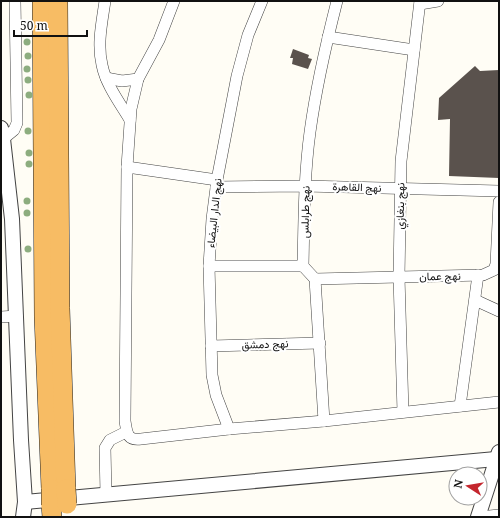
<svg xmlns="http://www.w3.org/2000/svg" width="500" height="518" viewBox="0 0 500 518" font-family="'Noto Serif',Vazirmatn,serif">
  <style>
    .building { fill: #5a524d }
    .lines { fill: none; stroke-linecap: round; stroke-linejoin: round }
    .minor-casing { stroke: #444; stroke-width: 12 }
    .tertiary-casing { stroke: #444; stroke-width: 16 }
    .trunk-casing { stroke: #222; stroke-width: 20 }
    .minor { stroke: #fff; stroke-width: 11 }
    .tertiary { stroke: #fff; stroke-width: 14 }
    .trunk { stroke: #f7bc64; stroke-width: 19 }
    .trunk-bridge-casing { stroke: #222; stroke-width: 20; stroke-linecap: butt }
    .trunk-bridge { stroke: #f7bc64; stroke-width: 19 }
    .tree { fill: #8dad7f }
    .labels { text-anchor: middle; stroke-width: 4; stroke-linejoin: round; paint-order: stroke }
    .street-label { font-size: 11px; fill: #111; stroke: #fff }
  </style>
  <rect width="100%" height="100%" fill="#fffdf5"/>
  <g class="building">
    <polygon points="293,49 309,55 308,58 312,59 308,69 292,64 293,58 290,58"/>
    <polygon points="475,66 480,71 499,70 499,178 449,176 450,119 438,120 439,98"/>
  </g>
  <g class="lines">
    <defs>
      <g id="minor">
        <path d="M105 1C102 22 97 44 102 65 106 85 120 103 130 120"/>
        <path d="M174 1 159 40 138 79 131 109 127 167 125 421C127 433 127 441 141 439L229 429 324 421 499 402"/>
        <polyline points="420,4 438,1"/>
        <polyline points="328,37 414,50"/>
        <polyline points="106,78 122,81 138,79"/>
        <polyline points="3,139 14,130 17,123 15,1"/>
        <polyline points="127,167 217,180"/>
        <polyline points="216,187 305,186 499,191"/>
        <polyline points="209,266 303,266"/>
        <polyline points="315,279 483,275 494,270 496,264 499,202"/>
        <polyline points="475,300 499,311"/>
        <polyline points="1,317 17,316"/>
        <polyline points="211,346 320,343"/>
        <polyline points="460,406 478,275"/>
        <polyline points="403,412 399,277 401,161 420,1"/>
        <path d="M324 421 315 279 303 266C304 221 304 176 310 132 316 88 326 44 337 1"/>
        <polyline points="229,429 216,395 212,375 209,266 212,219 217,180 237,76 248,35 262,1"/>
        <polyline points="106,494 105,448 110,440 126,432"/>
        <polyline points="480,517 499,515"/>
      </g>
      <g id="tertiary">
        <polyline points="1,128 3,139 12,219 21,440 25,502 23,517"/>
        <polyline points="25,502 496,459"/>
        <polyline points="478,517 499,452"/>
      </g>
      <g id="trunk">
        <polyline points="42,1 44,317 51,489"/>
        <polyline points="58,1 60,308 66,489"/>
        <polyline points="51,505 52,517"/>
      </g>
    </defs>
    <use href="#minor" class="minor-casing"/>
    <use href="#tertiary" class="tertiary-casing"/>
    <use href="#trunk" class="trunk-casing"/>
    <use href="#minor" class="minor"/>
    <use href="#tertiary" class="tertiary"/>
    <use href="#trunk" class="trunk"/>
    <defs>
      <g id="trunk-bridge">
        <polyline points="51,489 51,505"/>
        <polyline points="66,489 67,504"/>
      </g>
    </defs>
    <use href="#trunk-bridge" class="trunk-bridge-casing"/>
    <use href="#trunk-bridge" class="trunk-bridge"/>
  </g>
  <g class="tree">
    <circle cx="26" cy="25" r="3.5"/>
    <circle cx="27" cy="42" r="3.5"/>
    <circle cx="28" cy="56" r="3.5"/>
    <circle cx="27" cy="69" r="3.5"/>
    <circle cx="28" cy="80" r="3.5"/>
    <circle cx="29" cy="95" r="3.5"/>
    <circle cx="28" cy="131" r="3.5"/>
    <circle cx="29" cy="153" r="3.5"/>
    <circle cx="29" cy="164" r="3.5"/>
    <circle cx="27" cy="201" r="3.5"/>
    <circle cx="27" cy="213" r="3.5"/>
    <circle cx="28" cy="249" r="3.5"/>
  </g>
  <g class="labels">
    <g class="street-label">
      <text transform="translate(357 187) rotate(2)" y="4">نهج القاهرة</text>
      <text transform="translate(400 206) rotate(-89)" y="4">نهج بنغازي</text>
      <text transform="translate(305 212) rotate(-89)" y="4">نهج طرابلس</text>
      <text transform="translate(214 213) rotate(-84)" y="4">نهج الدار البيضاء</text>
      <text transform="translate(440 276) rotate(-1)" y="4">نهج عمان</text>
      <text transform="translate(265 344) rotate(-2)" y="4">نهج دمشق</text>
    </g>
  </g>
  <rect width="500" height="518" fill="none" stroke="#111111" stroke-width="4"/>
  <g transform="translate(468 486) rotate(282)"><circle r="19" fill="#ffffff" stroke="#a0a0a0"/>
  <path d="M0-3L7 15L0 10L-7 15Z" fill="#c4262e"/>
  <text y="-6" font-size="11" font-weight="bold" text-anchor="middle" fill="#111111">N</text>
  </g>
  <path d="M14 30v6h73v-6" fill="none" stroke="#111111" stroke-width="2"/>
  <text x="20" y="30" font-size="12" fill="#111111" stroke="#ffffff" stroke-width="3" paint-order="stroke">50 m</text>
</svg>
